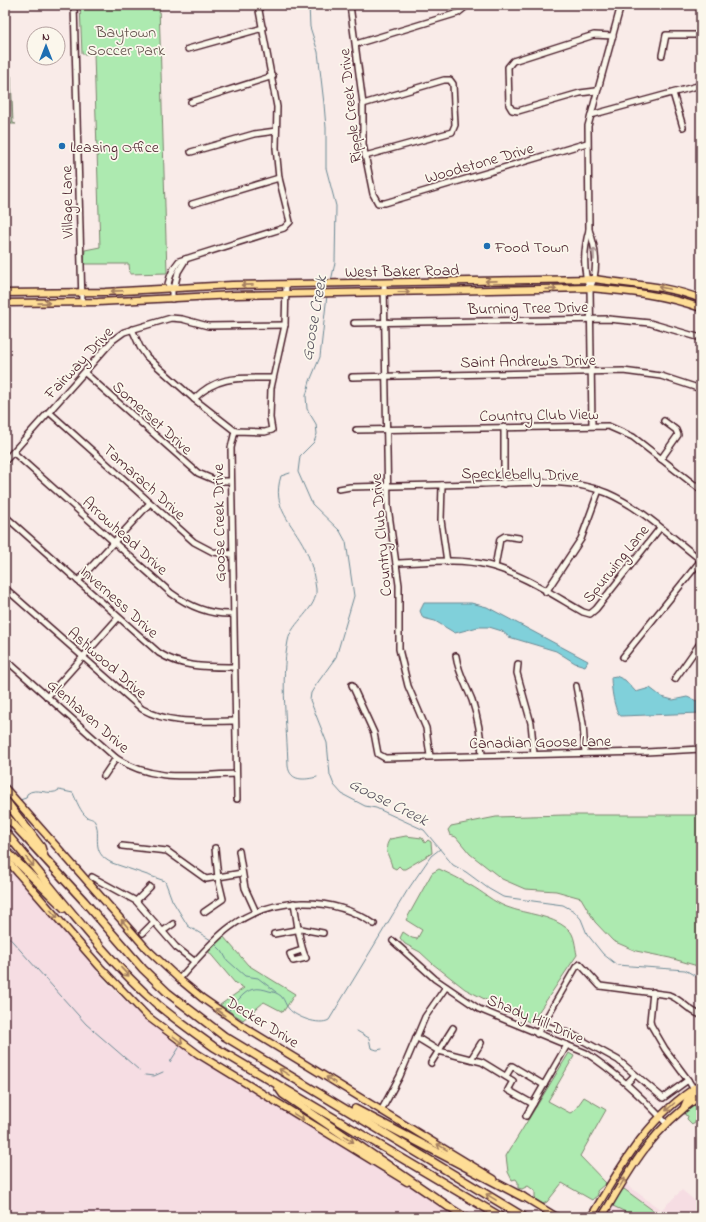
<svg xmlns="http://www.w3.org/2000/svg" width="706" height="1222" viewBox="0 0 706 1222" font-family="'Indie Flower',sans-serif">
  <style>
    .built { fill: #f6dde3 }
    .green { fill: #adeab0; stroke: #7c846e }
    .water { fill: #80d0da; stroke: #6a8994 }
    .lines { fill: none; stroke-linecap: round; stroke-linejoin: round }
    .stream { stroke: #6a8994; stroke-width: 1 }
    .minor-casing { stroke: #4a1f2b; stroke-width: 8 }
    .major-casing { stroke: #4a1f2b; stroke-width: 9 }
    .highway-casing { stroke: #4a1f2b; stroke-width: 10 }
    .minor { stroke: #fbf7ec; stroke-width: 5 }
    .major { stroke: #fedd96; stroke-width: 6 }
    .highway { stroke: #fedd96; stroke-width: 7 }
    .oneway { stroke: #ab9695 }
    .oneway2 { stroke: #a47e60 }
    .poi-dot { fill: #1f6fb2; stroke: #fbf7ec; stroke-width: 1.5 }
    .labels { text-anchor: middle; stroke-width: 3.5; stroke-linejoin: round; paint-order: stroke }
    .park-label { font-size: 16px; fill: #63524c; stroke: #fbf7ec }
    .street-label { font-size: 16px; fill: #4a1f2b; stroke: #fbf7ec }
    .poi-label { font-size: 16px; fill: #4a1f2b; stroke: #fbf7ec; text-anchor: start }
    .water-label { font-size: 17px; font-style: italic; fill: #5a5460; stroke: #fbf7ec }
  </style>
  <rect width="100%" height="100%" fill="#f9ebe8"/>
  <filter id="ink" filterUnits="userSpaceOnUse"><feTurbulence type="fractalNoise" baseFrequency=".025" numOctaves="2"/><feDisplacementMap in="SourceGraphic" scale="8" xChannelSelector="R" yChannelSelector="G"/><feConvolveMatrix kernelMatrix="1 2 1 2 8 2 1 2 1" color-interpolation-filters="sRGB"/></filter>
  <g filter="url(#ink)">
    <g class="built">
      <polygon points="5,862 108,984 137,1012 205,1062 460,1217 5,1217"/>
      <polygon points="626,1180 627,1185 661,1210 682,1190 701,1206 701,1217 605,1217"/>
    </g>
    <g class="green">
      <polygon points="80,5 159,5 167,273 130,274 129,264 84,264 85,250 100,247 94,54 82,54"/>
      <polygon points="11,76 13,123 16,124 9,124 12,123"/>
      <polygon points="564,815 701,815 701,967 670,958 636,951 613,941 595,922 581,898 556,891 525,889 502,879 470,854 456,837 450,835 448,830 451,826 496,817"/>
      <path d="M406 836 422 838 425 843 428 840 431 842 432 853 405 869H402L399 866 396 869 392 867C390 856 382 850 390 839Z"/>
      <path d="M439 869C450 874 460 879 470 885 483 892 493 902 507 907 528 915 549 914 568 929 575 934 575 947 577 955L531 1023 465 989 433 964 420 952 405 944 400 938 403 932 412 938 417 939 422 930 406 920 432 873Z"/>
      <polygon points="223,936 248,965 295,994 283,1012 264,1002 243,1020 220,1005 244,988 235,983 208,951"/>
      <polygon points="569,1053 574,1056 573,1058 548,1101 570,1113 574,1111 584,1097 606,1110 580,1156 606,1183 597,1191 598,1195 592,1200 562,1183 547,1202 543,1204 535,1199 535,1191 528,1186 522,1189 518,1188 518,1182 516,1179 512,1180 508,1172 506,1156"/>
      <polygon points="701,1100 701,1108 697,1110 695,1122 692,1124 687,1119 688,1116 685,1115 685,1113"/>
      <polygon points="624,1189 662,1217 636,1217 613,1206 620,1190"/>
    </g>
    <g class="water">
      <polygon points="424,603 471,603 487,607 588,661 585,666 575,663 556,651 509,637 502,631 489,627 478,627 455,633 435,621 423,618 420,611"/>
      <path d="M616 676 625 680 636 692 650 688 662 697 673 700 687 697 697 701H701V713L621 716C614 713 611 685 611 677Z"/>
    </g>
    <g class="lines">
      <g class="stream">
        <polyline points="309,5 310,27 318,52 324,104 326,128 326,168 336,206 335,263 331,281"/>
        <polyline points="327,295 320,357 310,381 306,396 307,409 316,424 317,434 314,442 300,456 298,472 312,504 340,531 346,542 354,596 336,657 316,685 311,693 310,700 327,743 330,775 334,785 342,794 365,806 376,808 424,830 453,865 466,872 489,889 503,897 563,905 574,911 581,919 587,934 603,954 617,965 685,970 701,979"/>
        <path d="M290 473 281 476C271 508 292 522 305 548 311 561 314 575 316 589 318 609 291 622 288 641 280 683 287 724 288 766 290 782 305 780 317 777"/>
        <path d="M20 800 26 798 27 794C36 786 50 797 59 790L73 793C76 800 81 813 87 817 90 819 93 818 95 822 102 835 89 852 112 863L165 881 172 900 188 926 211 940"/>
        <polyline points="5,933 86,1024 139,1070"/>
        <polyline points="215,944 222,951 227,960 245,976 258,978 276,992"/>
        <path d="M228 1011C242 998 246 983 269 991 274 992 277 993 281 996 285 1000 285 1005 289 1009 296 1017 319 1026 329 1020L407 891 431 856 440 849"/>
        <polyline points="357,1031 369,1038 371,1048 377,1050 382,1049"/>
        <polyline points="170,1062 179,1048"/>
        <polyline points="145,1075 154,1076 163,1072"/>
      </g>
      <defs>
        <g id="minor">
          <polyline points="74,5 82,303"/>
          <polyline points="350,5 363,104 363,144 373,194 378,203 385,203 587,143"/>
          <polyline points="356,44 458,13 468,5"/>
          <polyline points="188,49 263,28"/>
          <polyline points="662,55 666,35 701,35"/>
          <polyline points="596,91 580,93 518,111 512,110 509,105 508,67 513,61 594,35 613,36"/>
          <polyline points="673,93 683,127"/>
          <polyline points="191,102 273,76"/>
          <polyline points="363,104 444,80 450,80 453,84 455,125 452,132 365,156"/>
          <polyline points="591,115 701,85"/>
          <polyline points="191,152 254,134 276,131"/>
          <polyline points="192,204 279,178"/>
          <path d="M589 230C596 247 599 271 590 288"/>
          <polyline points="384,283 388,507 399,585 399,649 408,686 426,728 430,756"/>
          <polyline points="172,289 175,285 178,272 186,259"/>
          <path d="M172 299V289L168 284C170 275 173 268 179 261L284 228 290 222 279 178 276 148 277 107 258 5"/>
          <polyline points="354,323 608,319 650,323 701,338"/>
          <polyline points="132,329 140,347 147,357 194,399 235,431"/>
          <polyline points="85,373 198,473 217,481 230,481"/>
          <polyline points="352,377 623,371 661,376 701,389"/>
          <path d="M194 399C217 375 241 378 272 378"/>
          <polyline points="49,412 194,542 213,552 232,554"/>
          <path d="M592 425 590 288C582 271 584 248 589 230L588 126 621 5"/>
          <polyline points="504,427 504,484"/>
          <polyline points="356,430 608,426 633,437 701,490"/>
          <path d="M13 452 171 593C190 607 209 615 233 614"/>
          <polyline points="661,459 678,435 676,430 664,421"/>
          <polyline points="5,461 113,340 124,332 171,318 182,319 208,326 285,325"/>
          <polyline points="442,485 441,520 447,562"/>
          <path d="M339 489 350 487C394 486 437 485 481 484 522 483 568 477 607 493 642 508 671 537 701 560"/>
          <path d="M5 516 159 653C183 668 207 667 234 667"/>
          <path d="M396 563C425 562 459 558 487 565 521 573 553 595 583 612L590 614 596 609 660 528"/>
          <polyline points="495,567 500,539 505,536 519,538"/>
          <polyline points="78,581 150,503"/>
          <path d="M5 588 142 709C171 725 202 721 234 721"/>
          <polyline points="546,592 581,539 599,490"/>
          <path d="M456 656C458 672 466 685 472 700 478 718 481 736 482 755"/>
          <polyline points="623,657 701,560"/>
          <path d="M5 659 116 758C154 783 193 775 236 774"/>
          <polyline points="518,664 517,673 531,723 534,754"/>
          <polyline points="675,679 701,642"/>
          <polyline points="352,685 374,733 378,754 385,758 646,752 701,749"/>
          <polyline points="576,686 583,724 585,753"/>
          <polyline points="47,697 118,618"/>
          <polyline points="104,776 116,758"/>
          <polyline points="237,799 231,448 235,431 265,432 272,430 270,418 271,388 285,325 286,285"/>
          <polyline points="122,846 167,851 206,879 242,873"/>
          <polyline points="239,851 245,888 256,912"/>
          <polyline points="92,877 136,901 176,947 195,962"/>
          <polyline points="136,901 150,887"/>
          <path d="M294 903C297 919 299 945 306 958L293 961 290 954 302 950"/>
          <polyline points="204,912 223,899 218,878 215,848"/>
          <polyline points="163,931 173,924"/>
          <polyline points="143,933 154,922"/>
          <polyline points="274,934 301,929 323,933"/>
          <path d="M393 941 435 979 479 1009 586 1053C617 1073 641 1096 666 1123"/>
          <path d="M179 979C194 963 212 940 230 927 271 896 332 895 374 924"/>
          <polyline points="653,992 650,1021 651,1025 665,1049 688,1080"/>
          <polyline points="541,1024 571,1034 618,1060 663,1098 688,1080 693,1088"/>
          <path d="M537 1034 576 967 580 964 600 986 669 995C681 999 688 1011 701 1015"/>
          <polyline points="416,1037 439,1051 482,1062 513,1081 508,1090 533,1104"/>
          <polyline points="471,1059 481,1043"/>
          <polyline points="431,1063 453,1028"/>
          <polyline points="506,1076 512,1066 544,1085"/>
          <polyline points="627,1083 635,1075"/>
          <polyline points="381,1111 400,1076 425,1017 446,987"/>
          <polyline points="526,1116 567,1045"/>
        </g>
        <g id="major">
          <path d="M5 293 105 292 232 285 595 279C631 285 667 285 701 299"/>
          <path d="M5 303 98 302 234 295 590 288C628 291 665 295 701 308"/>
          <polyline points="5,788 147,949 179,979 202,998 244,1027 494,1179"/>
          <polyline points="5,858 100,967 147,1016 198,1054 407,1182"/>
          <polyline points="684,1107 687,1100 693,1094 693,1088"/>
          <polyline points="519,1194 557,1217"/>
          <polyline points="446,1205 465,1217"/>
          <path d="M591 1217C621 1166 649 1115 701 1084"/>
          <path d="M602 1217C632 1165 651 1131 701 1095"/>
        </g>
        <g id="highway">
          <polyline points="5,800 41,847 44,857"/>
          <polyline points="5,815 84,901 143,969 168,993 224,1036 524,1217"/>
          <path d="M5 832C55 890 101 955 158 1005 176 1020 195 1033 214 1047L501 1217"/>
          <polyline points="5,850 64,908"/>
          <polyline points="278,1087 283,1094 449,1207"/>
          <polyline points="355,1109 523,1197"/>
        </g>
      </defs>
      <use href="#minor" class="minor-casing"/>
      <use href="#major" class="major-casing"/>
      <use href="#highway" class="highway-casing"/>
      <use href="#minor" class="minor"/>
      <use href="#major" class="major"/>
      <use href="#highway" class="highway"/>
    </g>
    <defs><path id="oneway-shaft" d="M-6 0H5M1.5-3L5.5 0L1.5 3" fill="none" stroke-width="1.6" stroke-linecap="round" stroke-linejoin="round"/></defs>
    <use class="oneway" href="#oneway-shaft" transform="translate(594 254) rotate(-91)"/>
    <g class="oneway2">
      <use href="#oneway-shaft" transform="translate(491 281) rotate(179)"/>
      <use href="#oneway-shaft" transform="translate(247 285) rotate(179)"/>
      <use href="#oneway-shaft" transform="translate(664 288) rotate(-169)"/>
      <use href="#oneway-shaft" transform="translate(551 289) rotate(-1)"/>
      <use href="#oneway-shaft" transform="translate(117 291) rotate(178)"/>
      <use href="#oneway-shaft" transform="translate(404 292) rotate(-1)"/>
      <use href="#oneway-shaft" transform="translate(44 303) rotate(-1)"/>
      <use href="#oneway-shaft" transform="translate(30 862) rotate(49)"/>
      <use href="#oneway-shaft" transform="translate(54 914) rotate(49)"/>
      <use href="#oneway-shaft" transform="translate(125 924) rotate(-131)"/>
      <use href="#oneway-shaft" transform="translate(125 972) rotate(47)"/>
      <use href="#oneway-shaft" transform="translate(220 1012) rotate(-144)"/>
      <use href="#oneway-shaft" transform="translate(178 1040) rotate(38)"/>
      <use href="#oneway-shaft" transform="translate(284 1072) rotate(-149)"/>
      <use href="#oneway-shaft" transform="translate(331 1080) rotate(-149)"/>
      <use href="#oneway-shaft" transform="translate(670 1107) rotate(138)"/>
      <use href="#oneway-shaft" transform="translate(299 1117) rotate(32)"/>
      <use href="#oneway-shaft" transform="translate(349 1139) rotate(35)"/>
      <use href="#oneway-shaft" transform="translate(442 1147) rotate(-149)"/>
      <use href="#oneway-shaft" transform="translate(622 1183) rotate(-59)"/>
      <use href="#oneway-shaft" transform="translate(491 1197) rotate(-149)"/>
    </g>
  </g>
  <g class="poi-dot">
    <circle cx="62" cy="146" r="4"/>
    <circle cx="487" cy="246" r="4"/>
  </g>
  <g class="labels">
    <g class="park-label">
      <text x="126" y="37">Baytown<tspan x="126" dy="18">Soccer Park</tspan></text>
    </g>
    <g class="street-label">
      <text transform="translate(349 106) rotate(-96)" y="6">Ripple Creek Drive</text>
      <text transform="translate(479 162) rotate(-16)" y="6">Woodstone Drive</text>
      <text transform="translate(66 202) rotate(-91)" y="6">Village Lane</text>
      <text transform="translate(402 270) rotate(-1)" y="6">West Baker Road</text>
      <text transform="translate(528 307) rotate(-1)" y="6">Burning Tree Drive</text>
      <text transform="translate(528 360) rotate(-1)" y="6">Saint Andrew's Drive</text>
      <text transform="translate(78 362) rotate(-47)" y="6">Fairway Drive</text>
      <text transform="translate(539 414) rotate(-1)" y="6">Country Club View</text>
      <text transform="translate(153 417) rotate(42)" y="6">Somerset Drive</text>
      <text transform="translate(520 473) rotate(1)" y="6">Specklebelly Drive</text>
      <text transform="translate(145 481) rotate(42)" y="6">Tamarach Drive</text>
      <text transform="translate(218 523) rotate(-91)" y="6">Goose Creek Drive</text>
      <text transform="translate(126 535) rotate(42)" y="6">Arrowhead Drive</text>
      <text transform="translate(380 535) rotate(-95)" y="6">Country Club Drive</text>
      <text transform="translate(615 563) rotate(-51)" y="6">Spurwing Lane</text>
      <text transform="translate(120 601) rotate(42)" y="6">Inverness Drive</text>
      <text transform="translate(108 662) rotate(41)" y="6">Ashwood Drive</text>
      <text transform="translate(89 715) rotate(41)" y="6">Glenhaven Drive</text>
      <text transform="translate(540 741) rotate(-1)" y="6">Canadian Goose Lane</text>
      <text transform="translate(536 1018) rotate(23)" y="6">Shady Hill Drive</text>
      <text transform="translate(263 1021) rotate(32)" y="6">Decker Drive</text>
    </g>
    <g class="poi-label">
      <text x="70" y="152">Leasing Office</text>
      <text x="495" y="252">Food Town</text>
    </g>
    <g class="water-label">
      <text transform="translate(313 318) rotate(-80)" y="6">Goose Creek</text>
      <text transform="translate(389 801) rotate(27)" y="6">Goose Creek</text>
    </g>
  </g>
  <rect width="706" height="1222" fill="none" stroke="#fbf7ec" stroke-width="20"/>
  <rect x="10" y="10" width="686" height="1202" fill="none" stroke="#4a1f2b" stroke-width="1.5" filter="url(#ink)"/>
  <g transform="translate(46 46)"><circle r="19" fill="#fbf7ec" stroke="#b4a19f"/>
  <path d="M0-3L7 15L0 10L-7 15Z" fill="#1f6fb2"/>
  <text y="-6" font-size="11" font-weight="bold" text-anchor="middle" fill="#4a1f2b">N</text>
  </g>
</svg>
